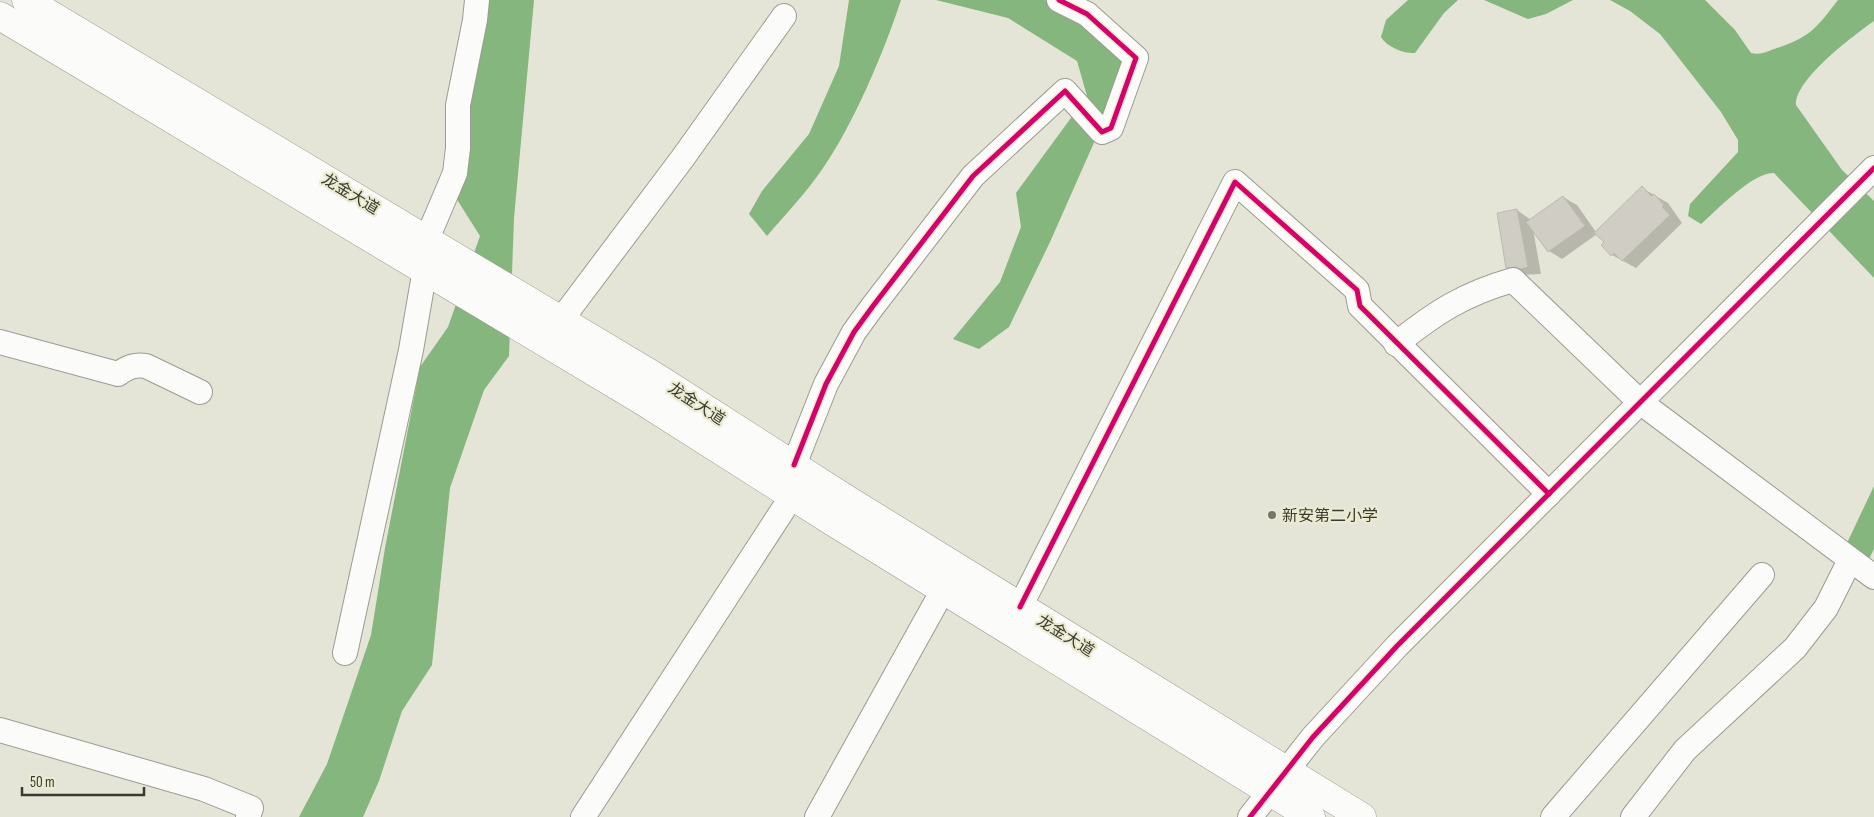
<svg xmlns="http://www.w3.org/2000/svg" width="1874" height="817" viewBox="0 0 1874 817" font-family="'Sofia Sans Condensed','Noto Sans SC',sans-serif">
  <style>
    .water { fill: #84b67e }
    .shadow { fill: #0003 }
    .building { fill: #d0cec4; stroke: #bbbaaf }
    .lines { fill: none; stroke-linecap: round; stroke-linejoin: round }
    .minor-casing { stroke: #9c9b91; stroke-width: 26 }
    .major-casing { stroke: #9c9b91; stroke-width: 29 }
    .minor { stroke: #fbfbf9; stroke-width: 24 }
    .major { stroke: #fbfbf9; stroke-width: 28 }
    .cycleway-casing { stroke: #ebebd1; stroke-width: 8 }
    .cycleway { stroke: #d6006c; stroke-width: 5 }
    .poi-dot { fill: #76766a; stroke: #ebebd1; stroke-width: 2 }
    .labels { text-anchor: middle; stroke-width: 4.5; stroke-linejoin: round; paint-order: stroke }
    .street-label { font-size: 16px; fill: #3b3a30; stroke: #ebebd1 }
    .poi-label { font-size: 16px; fill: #3b3a30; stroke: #ebebd1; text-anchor: start }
  </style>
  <rect width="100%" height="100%" fill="#e5e5d7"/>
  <g class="water">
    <polygon points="485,0 534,0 514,218 509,356 484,390 450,488 432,665 402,711 379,781 363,817 299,817 327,764 371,635 385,548 420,367 448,327 480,236 456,198"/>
    <path d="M849 0H901C884 52 853 126 821 171 805 194 785 215 767 236L749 214 762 191 809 134 839 66Z"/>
    <polygon points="936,0 1045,0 1079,16 1124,55 1119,86 1050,242 1009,327 979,349 953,339 1000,282 1021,227 1016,193 1087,96 1077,61 1008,18"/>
    <path d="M1408 0H1458L1444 13 1415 53C1404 54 1387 47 1381 37L1386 20Z"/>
    <polygon points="1484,0 1573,0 1546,14 1528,19"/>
    <path d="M1610 0H1705L1735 30 1751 53C1761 55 1766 52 1774 49 1809 38 1816 29 1838 0H1874V21C1853 36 1795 79 1796 105L1842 170 1874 201V278L1774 173C1754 171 1716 211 1701 224L1688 216 1690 204 1738 152V140L1721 112 1660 34 1630 11Z"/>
    <polygon points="1874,486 1874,549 1869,559 1847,543"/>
  </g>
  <polygon class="shadow" points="1642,188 1668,203 1682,223 1636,268 1612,255 1605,242 1597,234 1562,259 1549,251 1533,229 1541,274 1521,275 1508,267 1517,210 1531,220 1563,197 1577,205 1596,232"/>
  <g class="building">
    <polygon points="1642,186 1651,196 1654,194 1664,205 1662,207 1670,215 1622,261 1614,253 1611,256 1601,245 1604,242 1594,233"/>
    <polygon points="1563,196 1585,226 1548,252 1526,222"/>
    <polygon points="1517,209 1528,267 1520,269 1516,267 1506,268 1497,213"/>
  </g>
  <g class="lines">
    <defs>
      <g id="minor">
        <polyline points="427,239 455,173 458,148 458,105 475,20 477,0"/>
        <polyline points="561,320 682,159 784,16"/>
        <path d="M0 342 118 374C128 367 135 364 146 366L200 392"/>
        <path d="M1396 344C1436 312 1464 294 1513 280L1640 402 1874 577"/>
        <polyline points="794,465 826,384 854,332 873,306 973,176 1065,91 1102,132 1111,128 1136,58 1087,14 1059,0"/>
        <polyline points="1020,607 1235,182 1357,290 1360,306 1549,494"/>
        <polyline points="345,653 411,350 425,269"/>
        <polyline points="0,730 204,789 251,808 248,817"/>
        <polyline points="583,817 792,496"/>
        <polyline points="817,817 943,590"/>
        <polyline points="1250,817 1313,737 1397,646 1874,168"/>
        <polyline points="1553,817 1762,575"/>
        <polyline points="1633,817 1685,750 1795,648 1826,608 1850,560"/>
      </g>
      <g id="major">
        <polyline points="26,0 656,377 848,500 1362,817"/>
        <polyline points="0,16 641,400 833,522 1311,817"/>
      </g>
    </defs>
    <use href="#minor" class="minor-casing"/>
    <use href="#major" class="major-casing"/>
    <use href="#minor" class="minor"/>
    <use href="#major" class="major"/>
    <defs>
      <g id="cycleway">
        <polyline points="794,465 826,384 854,332 873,306 973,176 1065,91 1102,132 1111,128 1136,58 1087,14 1059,0"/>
        <polyline points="1020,607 1235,182 1357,290 1360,306 1549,494"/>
        <polyline points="1250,817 1313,737 1397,646 1874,168"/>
      </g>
    </defs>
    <use href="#cycleway" class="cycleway-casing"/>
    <use href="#cycleway" class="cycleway"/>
  </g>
  <circle class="poi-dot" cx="1272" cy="515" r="5"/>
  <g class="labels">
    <g class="street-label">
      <text transform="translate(351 193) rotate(31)" y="6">龙金大道</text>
      <text transform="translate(697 403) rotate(33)" y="6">龙金大道</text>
      <text transform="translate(1066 635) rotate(32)" y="6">龙金大道</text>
    </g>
    <g class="poi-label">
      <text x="1282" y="521">新安第二小学</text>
    </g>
  </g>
  <path d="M22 787v8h122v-8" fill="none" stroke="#3b3a30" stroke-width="2.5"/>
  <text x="30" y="787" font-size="15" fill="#3b3a30" stroke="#ebebd1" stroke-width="4" paint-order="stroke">50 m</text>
</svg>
